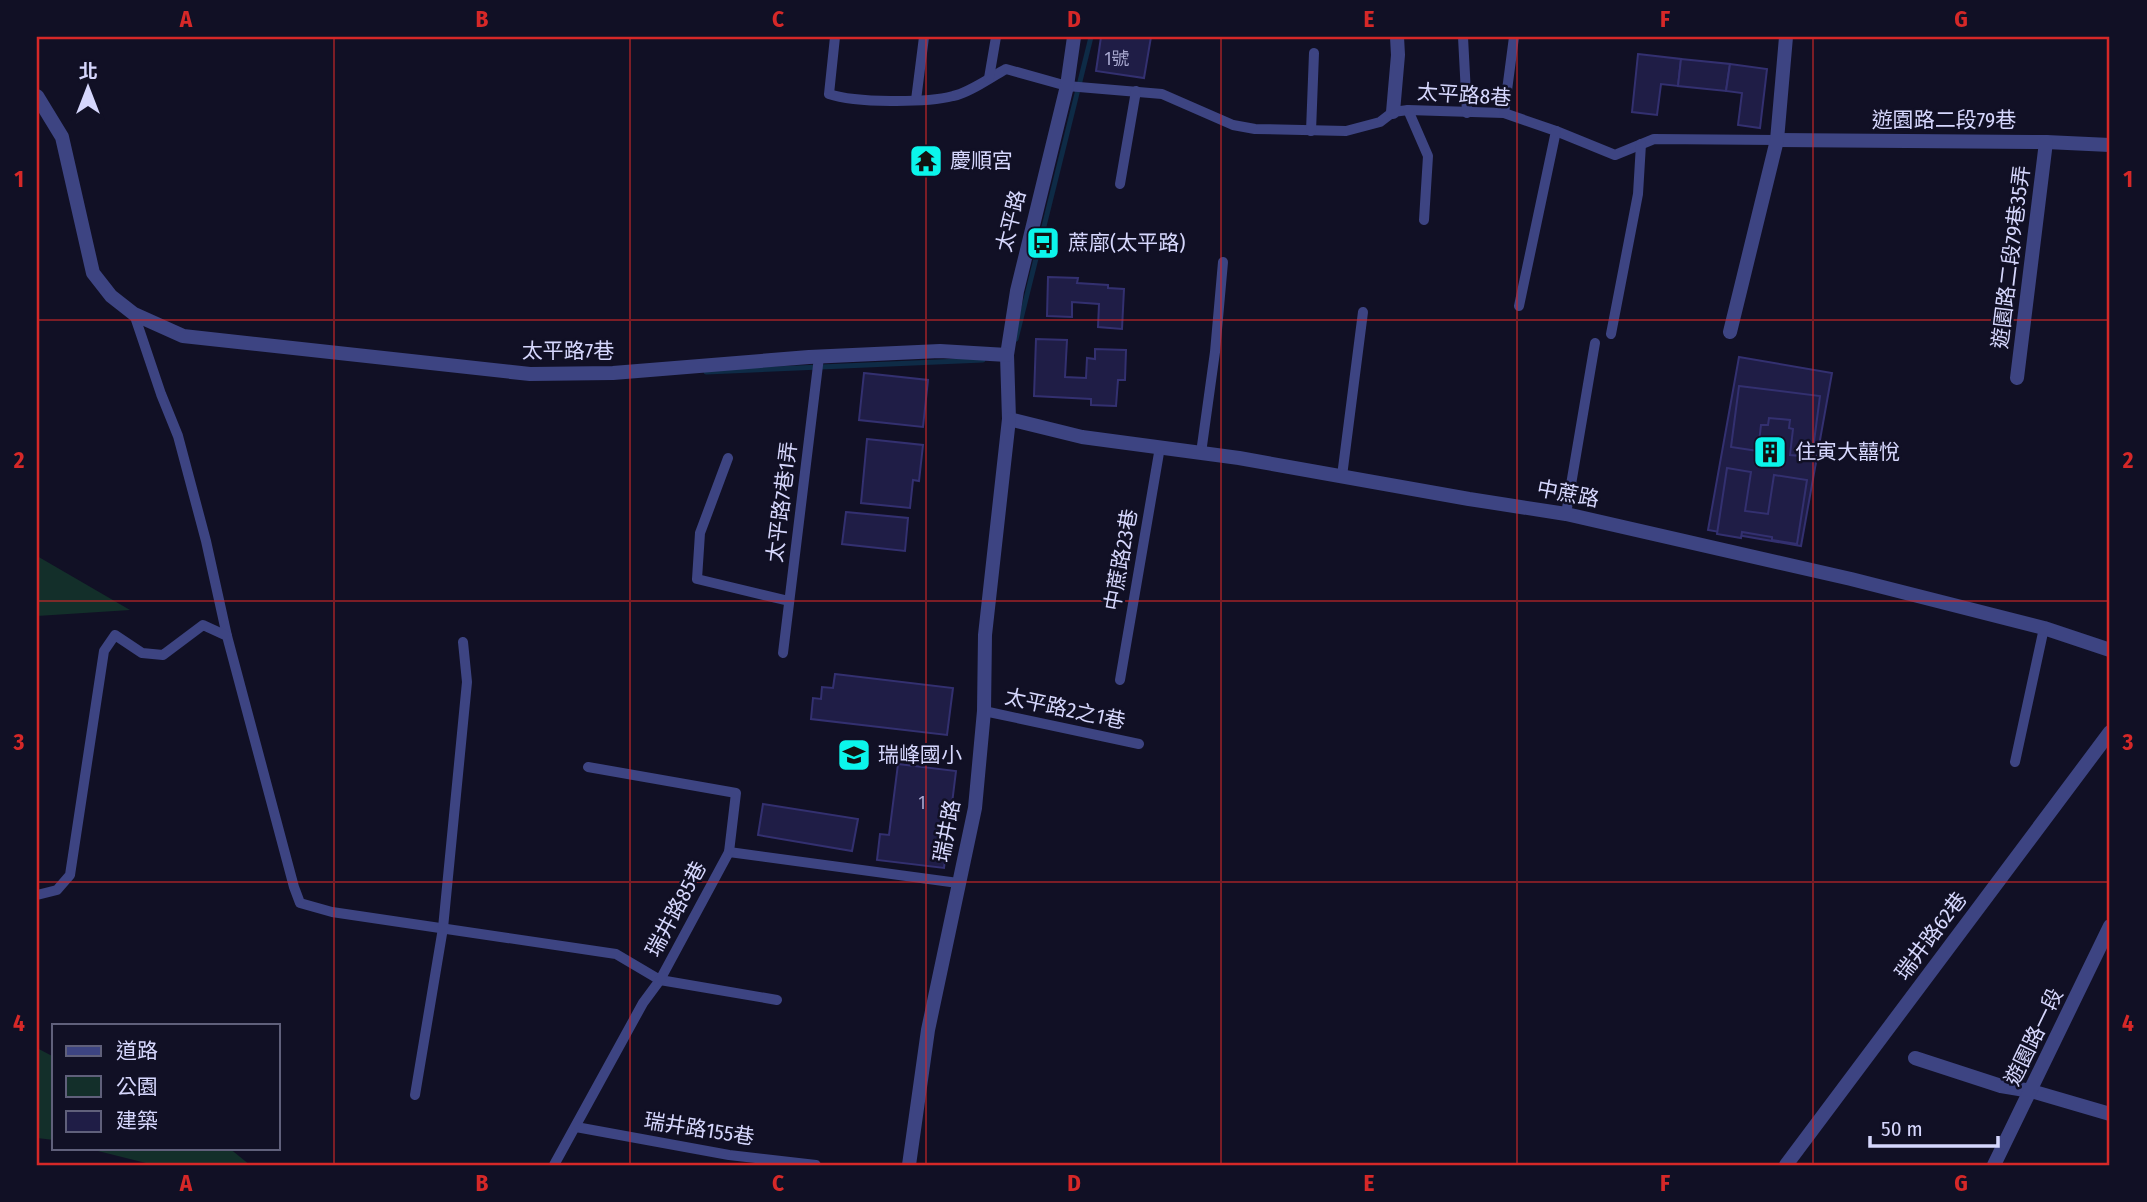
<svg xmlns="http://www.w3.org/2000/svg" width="2147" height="1202" viewBox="0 0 2147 1202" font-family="'Fira Sans Condensed','Noto Sans TC',sans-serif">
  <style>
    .green { fill: #132f2a }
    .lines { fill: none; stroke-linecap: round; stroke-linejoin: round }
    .stream { stroke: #0e2b46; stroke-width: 5 }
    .building { fill: #1f1d46; stroke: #333070; stroke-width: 2 }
    .service { stroke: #3d4482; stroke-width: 10 }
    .minor { stroke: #3d4482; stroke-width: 14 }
    .tertiary { stroke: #3d4482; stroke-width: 14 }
    .grid { fill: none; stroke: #d62828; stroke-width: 2; stroke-opacity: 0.55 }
    .labels { text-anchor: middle; stroke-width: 5; stroke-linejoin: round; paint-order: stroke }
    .number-label { font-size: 18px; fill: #a8a8cf }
    .street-label { font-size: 21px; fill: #d6d7fd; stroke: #111025 }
    .poi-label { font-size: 21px; fill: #d6d7fd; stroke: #111025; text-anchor: start }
    .neatline { fill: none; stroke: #d62828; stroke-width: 2.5 }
    .grid-label { font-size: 23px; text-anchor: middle; font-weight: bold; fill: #d62828 }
  </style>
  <rect width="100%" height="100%" fill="#111025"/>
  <g class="green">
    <polygon points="37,556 130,610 37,616"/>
    <polygon points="37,1048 54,1057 54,1140 37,1138"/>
    <polygon points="86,1148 229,1148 250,1165 154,1165"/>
  </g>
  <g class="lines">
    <g class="stream">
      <polyline points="1016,339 1091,37"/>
      <polyline points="706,372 983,360"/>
    </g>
  </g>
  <g class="building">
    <polygon points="1101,37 1151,37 1144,78 1096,71"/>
    <polygon points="1638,54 1681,59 1678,86 1661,84 1657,115 1632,112"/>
    <polygon points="1681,59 1730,64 1726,91 1678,86"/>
    <polygon points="1730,64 1767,69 1760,128 1738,125 1742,93 1726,91"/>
    <polygon points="1048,277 1078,278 1077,283 1108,285 1108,288 1124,289 1122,329 1098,327 1099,304 1072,302 1072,317 1047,316"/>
    <polygon points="1036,339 1067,340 1065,377 1086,378 1087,358 1095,359 1095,349 1126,350 1125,380 1118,380 1116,406 1091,405 1091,399 1034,396"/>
    <polygon points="1739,357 1832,373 1801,546 1708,530"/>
    <polygon points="864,373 928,380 923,427 859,420"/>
    <polygon points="1739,386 1820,396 1812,457 1790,455 1793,429 1789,428 1790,420 1769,418 1768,425 1761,425 1758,451 1731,447"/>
    <polygon points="867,439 923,445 919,481 913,480 910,508 861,503"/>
    <polygon points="1727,468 1751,472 1745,511 1768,514 1774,475 1807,480 1797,544 1772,540 1772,537 1742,532 1741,538 1717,534"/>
    <polygon points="846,512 908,518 905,551 842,544"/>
    <polygon points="835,674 953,688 947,735 811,719 813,698 821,699 822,687 833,688"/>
    <polygon points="898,764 956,771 944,868 877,860 880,834 889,835"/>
    <polygon points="763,804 858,819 852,851 758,835"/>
  </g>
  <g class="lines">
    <g class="service">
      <path d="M835 37 829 94C855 103 926 103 953 96 969 93 991 77 1006 69L1067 86 1162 94 1233 125 1255 129 1346 131 1380 122 1393 112 1408 110 1504 113 1556 131 1615 155 1654 139 1777 140"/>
      <polyline points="1463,37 1467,113"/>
      <polyline points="989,78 996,37"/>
      <polyline points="916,100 924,37"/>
      <polyline points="1408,110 1428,156 1424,220"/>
      <polyline points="1504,113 1514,37"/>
      <polyline points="1311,131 1314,53"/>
      <polyline points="1120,184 1136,91"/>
      <polyline points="1519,306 1556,131"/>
      <polyline points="134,314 161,394 178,436 206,541 227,636"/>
      <polyline points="1611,334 1638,194 1641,144"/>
      <polyline points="1201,453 1215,352 1223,262"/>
      <polyline points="728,458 700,533 697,579 789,601"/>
      <polyline points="1342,476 1363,312"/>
      <polyline points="1566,514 1595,343"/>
      <polyline points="783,653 819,357"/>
      <polyline points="1120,680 1160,447"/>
      <polyline points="984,711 1139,744"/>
      <polyline points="2015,762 2044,628"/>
      <polyline points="729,852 958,883"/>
      <polyline points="37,895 57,890 70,875 104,651 115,635 142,653 163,655 203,625 227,636 294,887 300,903 332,912 616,954 660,980 777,1000"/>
      <polyline points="415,1095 443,928 467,682 463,642"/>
      <polyline points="576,1127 729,1155 816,1165"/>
      <polyline points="554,1165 643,1003 660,980 729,852 736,793 588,767"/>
    </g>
    <g class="minor">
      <polyline points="1074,37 1067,86 1017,291 1007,355 1009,419 1082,437 1239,458 1469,499 1566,514 1851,579 2044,628 2110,650"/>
      <polyline points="37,96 62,137 93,273 111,296 134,314 183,336 530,374 613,373 809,357 940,351 1007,355"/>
      <polyline points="1393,112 1398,55 1397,37"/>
      <polyline points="1777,140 2046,142 2110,145"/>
      <polyline points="1730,332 1777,140 1786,37"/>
      <polyline points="2017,378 2046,142"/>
      <polyline points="1915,1058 2001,1086 2031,1091 2110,1114"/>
      <polyline points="1786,1165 2110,732"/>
    </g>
    <g class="tertiary">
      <polyline points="909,1165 928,1030 975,808 984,711 985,635 1009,419"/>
      <polyline points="1994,1165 2110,926"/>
    </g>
  </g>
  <path class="grid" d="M334 37V1165M630 37V1165M926 37V1165M1221 37V1165M1517 37V1165M1813 37V1165M37 320H2110M37 601H2110M37 882H2110"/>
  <defs>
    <symbol id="temple-square" viewBox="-11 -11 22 22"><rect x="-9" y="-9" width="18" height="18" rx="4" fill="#0bf5eb" stroke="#111025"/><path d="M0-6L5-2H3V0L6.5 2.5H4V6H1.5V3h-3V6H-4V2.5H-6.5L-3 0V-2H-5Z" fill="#111"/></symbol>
    <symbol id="bus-square" viewBox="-11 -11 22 22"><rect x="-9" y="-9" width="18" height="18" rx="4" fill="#0bf5eb" stroke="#111025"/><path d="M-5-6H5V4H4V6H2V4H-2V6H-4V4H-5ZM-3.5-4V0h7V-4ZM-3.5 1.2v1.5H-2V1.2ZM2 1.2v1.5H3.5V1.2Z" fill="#111"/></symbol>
    <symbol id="building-square" viewBox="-11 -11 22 22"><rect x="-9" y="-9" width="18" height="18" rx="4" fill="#0bf5eb" stroke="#111025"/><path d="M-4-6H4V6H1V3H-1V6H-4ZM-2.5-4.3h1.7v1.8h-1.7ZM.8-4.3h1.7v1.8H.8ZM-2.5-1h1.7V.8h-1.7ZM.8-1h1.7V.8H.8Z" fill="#111"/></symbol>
    <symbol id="school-square" viewBox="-11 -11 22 22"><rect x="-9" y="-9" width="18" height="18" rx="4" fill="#0bf5eb" stroke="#111025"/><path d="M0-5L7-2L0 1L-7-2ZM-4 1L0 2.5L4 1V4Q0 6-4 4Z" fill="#111"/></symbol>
  </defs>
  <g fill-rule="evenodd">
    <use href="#temple-square" x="907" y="142" width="38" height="38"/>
    <use href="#bus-square" x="1024" y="224" width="38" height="38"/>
    <use href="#building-square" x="1751" y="433" width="38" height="38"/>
    <use href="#school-square" x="835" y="736" width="38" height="38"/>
  </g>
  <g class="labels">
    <g class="number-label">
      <text x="1117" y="65">1號</text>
      <text x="922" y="809">1</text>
    </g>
    <g class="street-label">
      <text transform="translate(1464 95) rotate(4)" y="7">太平路8巷</text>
      <text x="1944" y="127">遊園路二段79巷</text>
      <text transform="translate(1011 221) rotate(-76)" y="7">太平路</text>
      <text transform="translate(2011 257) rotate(-83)" y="7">遊園路二段79巷35弄</text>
      <text x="568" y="358">太平路7巷</text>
      <text transform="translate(1568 494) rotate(11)" y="7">中蔗路</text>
      <text transform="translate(782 502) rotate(-83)" y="7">太平路7巷1弄</text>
      <text transform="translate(1121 560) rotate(-80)" y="7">中蔗路23巷</text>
      <text transform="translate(1065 709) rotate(12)" y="7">太平路2之1巷</text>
      <text transform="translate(947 831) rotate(-79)" y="7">瑞井路</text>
      <text transform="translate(676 909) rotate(-62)" y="7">瑞井路85巷</text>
      <text transform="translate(1931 936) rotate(-53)" y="7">瑞井路62巷</text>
      <text transform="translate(2034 1037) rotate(-64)" y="7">遊園路一段</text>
      <text transform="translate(699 1129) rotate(9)" y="7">瑞井路155巷</text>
    </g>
    <g class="poi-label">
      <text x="950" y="168">慶順宮</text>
      <text x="1068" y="250">蔗廍(太平路)</text>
      <text x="1795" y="459">住寅大囍悅</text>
      <text x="878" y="762">瑞峰國小</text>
    </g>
  </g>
  <rect width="2147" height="1202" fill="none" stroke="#111025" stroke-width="77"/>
  <rect x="52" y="1024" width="228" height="126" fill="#111025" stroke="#60607b" stroke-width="2"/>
  <rect x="66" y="1046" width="35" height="10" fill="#3d4482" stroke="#60607b" stroke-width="2"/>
  <text x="116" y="1058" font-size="21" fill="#d6d7fd">道路</text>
  <rect x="66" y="1076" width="35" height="21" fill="#132f2a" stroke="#60607b" stroke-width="2"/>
  <text x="116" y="1094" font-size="21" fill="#d6d7fd">公園</text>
  <rect x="66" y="1111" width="35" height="21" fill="#1f1d46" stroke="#60607b" stroke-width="2"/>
  <text x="116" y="1128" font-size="21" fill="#d6d7fd">建築</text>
  <g transform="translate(88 88)" stroke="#111025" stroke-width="5" paint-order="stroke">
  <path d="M0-5L12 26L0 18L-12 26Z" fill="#d6d7fd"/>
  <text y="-10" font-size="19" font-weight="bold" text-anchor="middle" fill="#d6d7fd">北</text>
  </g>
  <path d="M1870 1136v10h128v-10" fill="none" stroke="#d6d7fd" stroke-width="3.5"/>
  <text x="1881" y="1136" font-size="21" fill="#d6d7fd" stroke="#111025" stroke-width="5" paint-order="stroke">50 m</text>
  <rect x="38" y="38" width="2070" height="1126" class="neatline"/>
  <g class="grid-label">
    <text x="186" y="27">A</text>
    <text x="482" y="27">B</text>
    <text x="778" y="27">C</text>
    <text x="1074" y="27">D</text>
    <text x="1369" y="27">E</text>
    <text x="1665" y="27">F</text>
    <text x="1961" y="27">G</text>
    <text x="19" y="187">1</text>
    <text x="2128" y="187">1</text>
    <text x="19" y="468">2</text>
    <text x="2128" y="468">2</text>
    <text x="19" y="750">3</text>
    <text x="2128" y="750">3</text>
    <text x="19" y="1031">4</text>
    <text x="2128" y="1031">4</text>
    <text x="186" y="1191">A</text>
    <text x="482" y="1191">B</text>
    <text x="778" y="1191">C</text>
    <text x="1074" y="1191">D</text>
    <text x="1369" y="1191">E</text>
    <text x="1665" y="1191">F</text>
    <text x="1961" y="1191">G</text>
  </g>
</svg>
